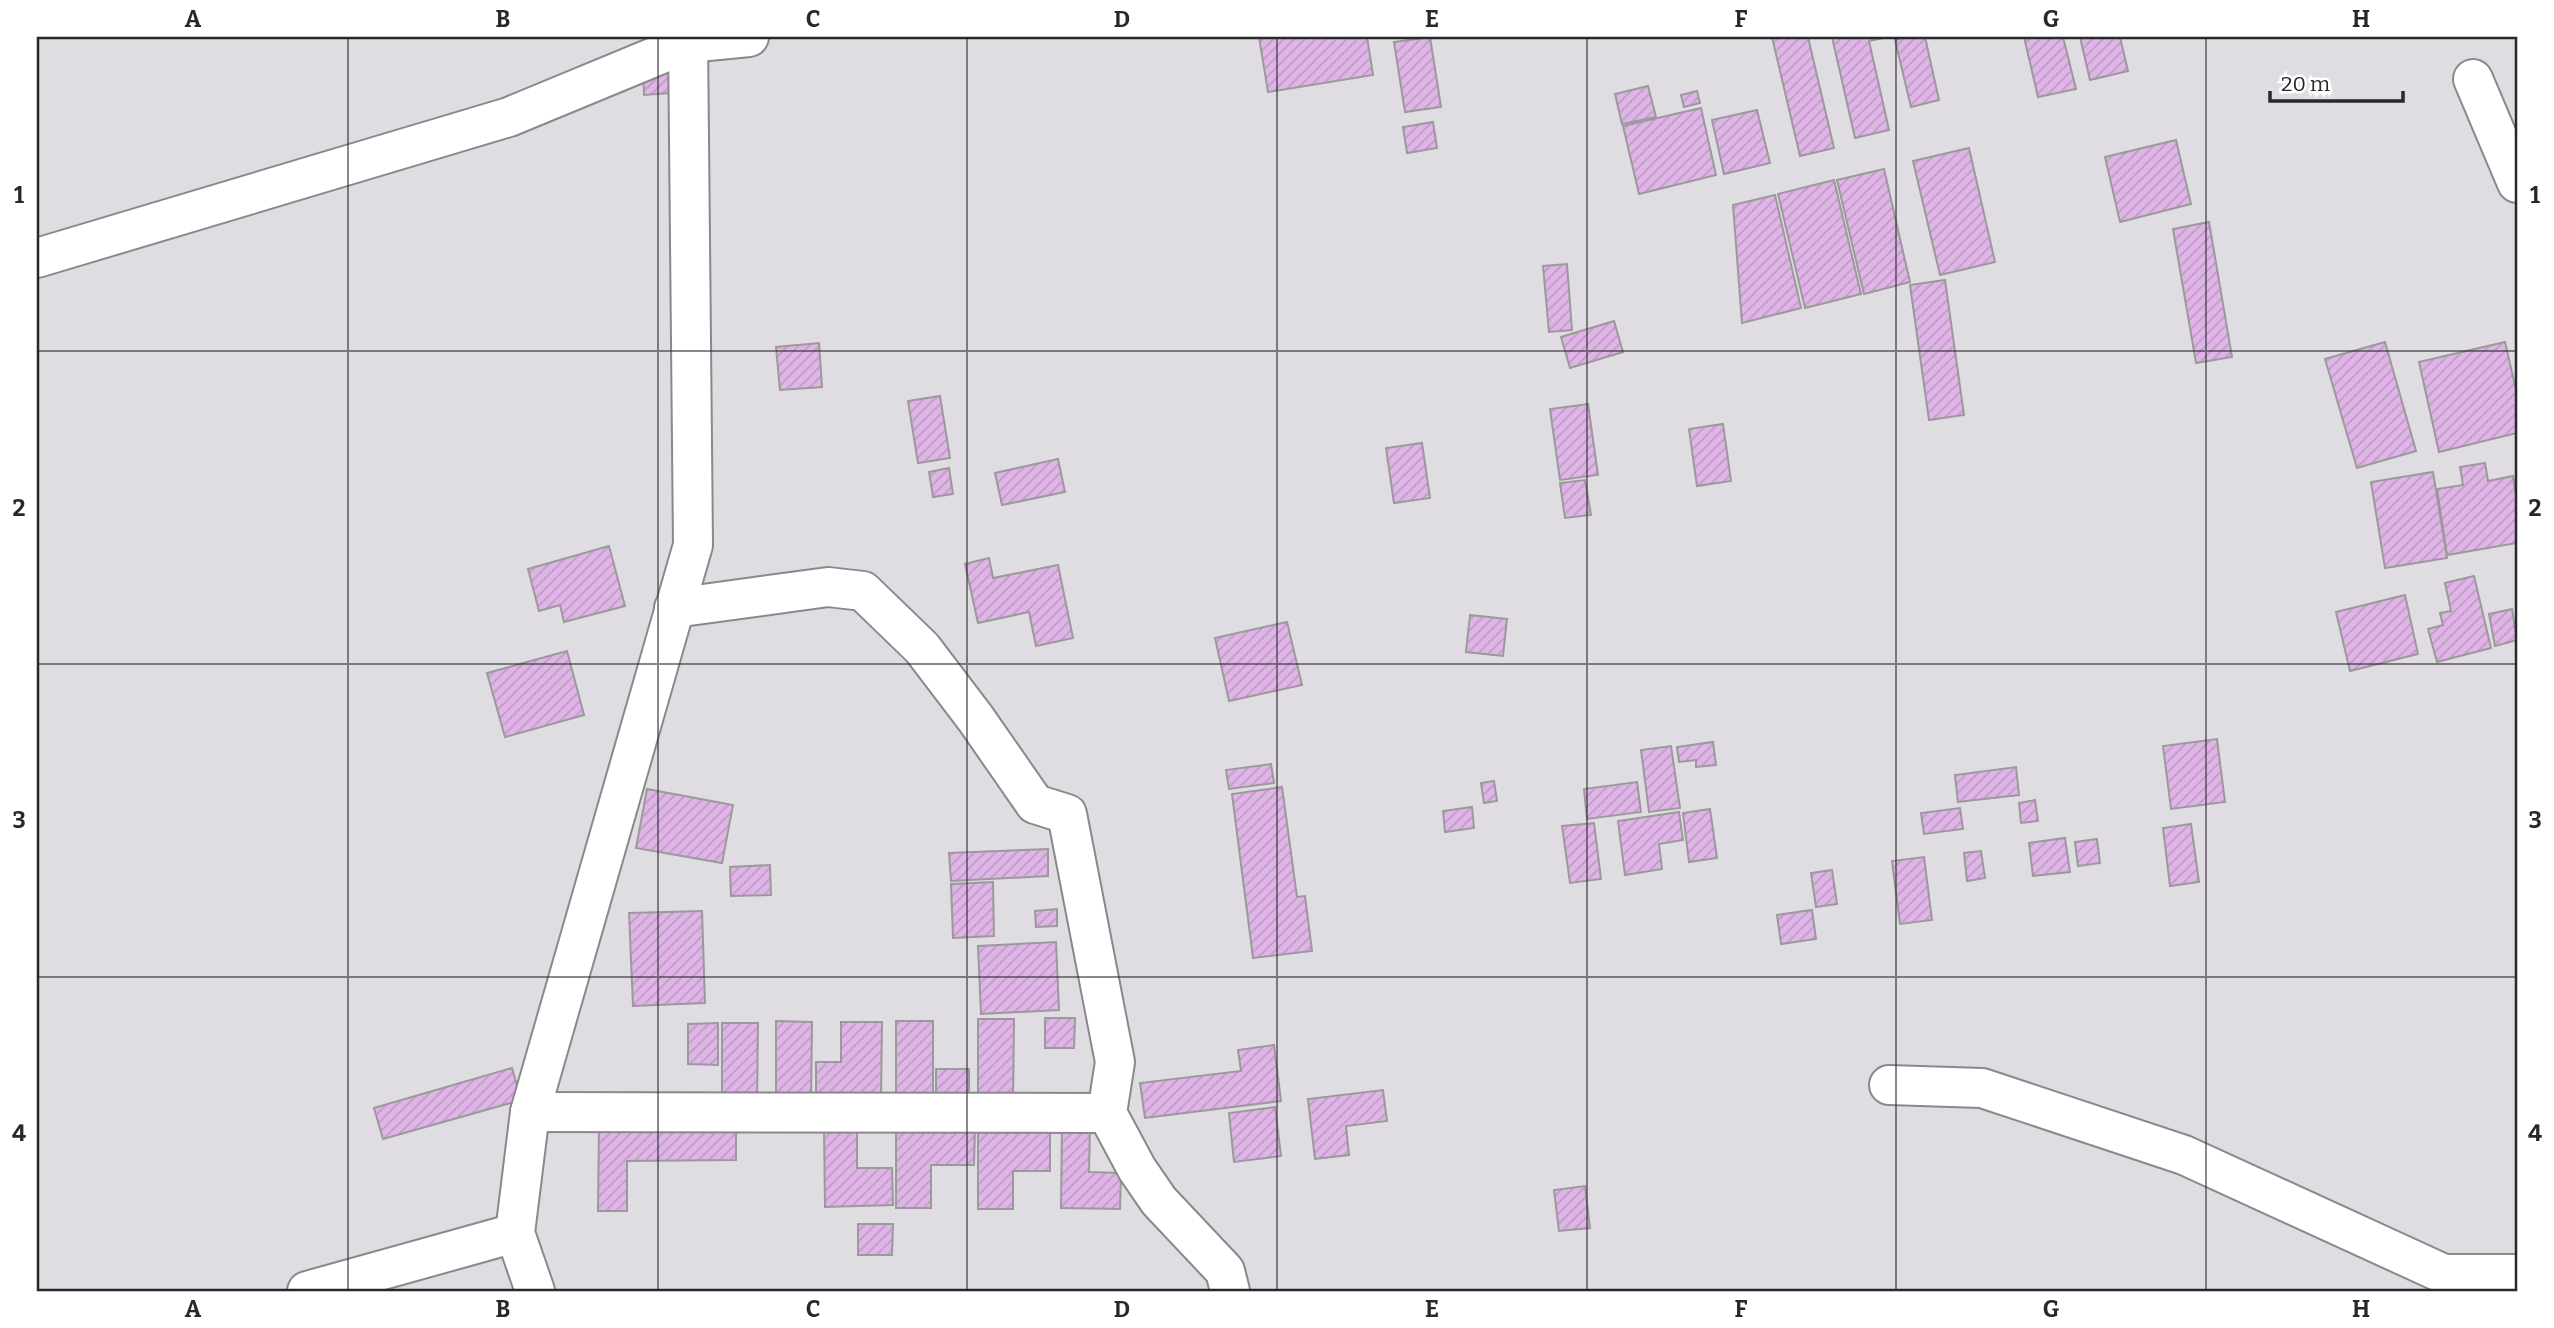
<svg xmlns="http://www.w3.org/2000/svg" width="2554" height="1328" viewBox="0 0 2554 1328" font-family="Bitter,serif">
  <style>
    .building { fill: url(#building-hatch); stroke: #9c999c; stroke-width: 2 }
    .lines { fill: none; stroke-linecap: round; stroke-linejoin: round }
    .minor-casing { stroke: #8a888c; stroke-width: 42 }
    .minor { stroke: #fff; stroke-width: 38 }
    .grid { fill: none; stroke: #282729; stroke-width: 2; stroke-opacity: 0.55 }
    .neatline { fill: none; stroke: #282729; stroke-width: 2.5 }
    .grid-label { font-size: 23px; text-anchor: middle; font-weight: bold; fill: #282729 }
  </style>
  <defs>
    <pattern id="building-hatch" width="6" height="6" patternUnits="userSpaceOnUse" patternTransform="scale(1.75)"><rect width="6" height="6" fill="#dfb4e6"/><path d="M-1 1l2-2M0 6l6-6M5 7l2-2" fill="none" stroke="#bf9bc5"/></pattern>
  </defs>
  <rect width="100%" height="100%" fill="#dfdde2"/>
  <g class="building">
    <polygon points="1259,37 1367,37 1373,75 1268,92"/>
    <polygon points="1430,37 1441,107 1405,112 1394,42"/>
    <polygon points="1772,37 1808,37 1834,148 1800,156"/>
    <polygon points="1832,37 1888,37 1869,41 1889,130 1855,138"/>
    <polygon points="1907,37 1925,37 1939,100 1911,107 1895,40"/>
    <polygon points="2024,37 2063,37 2076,89 2038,97"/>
    <polygon points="2080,37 2120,37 2128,71 2090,80"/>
    <polygon points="669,70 670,93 644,95 643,71"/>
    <polygon points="1648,86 1656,117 1622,124 1615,94"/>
    <polygon points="1697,91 1700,103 1684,107 1681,95"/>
    <polygon points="1701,108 1716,175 1639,194 1623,126"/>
    <polygon points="1757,110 1770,163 1724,174 1712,120"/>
    <polygon points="1433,122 1437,148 1407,153 1403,127"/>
    <polygon points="2176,140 2191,204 2120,222 2105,157"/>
    <polygon points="1969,148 1995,262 1940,275 1913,161"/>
    <polygon points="1884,169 1910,282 1864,294 1837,180"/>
    <polygon points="1834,180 1861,294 1805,308 1778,194"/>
    <polygon points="1775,195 1801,308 1742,323 1733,205"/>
    <polygon points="2209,222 2232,357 2196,363 2173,229"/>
    <polygon points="1567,264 1572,330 1549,332 1543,266"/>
    <polygon points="1945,280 1964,415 1929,420 1910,285"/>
    <polygon points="1614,321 1623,352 1570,368 1561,337"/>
    <polygon points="2385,342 2416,451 2357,468 2325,359"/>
    <polygon points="2505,342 2517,394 2517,433 2439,452 2419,362"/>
    <polygon points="819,343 822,387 780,390 776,347"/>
    <polygon points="940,396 950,458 918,463 908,401"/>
    <polygon points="1588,404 1598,475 1560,480 1550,409"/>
    <polygon points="1723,424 1731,481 1697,486 1689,429"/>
    <polygon points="1422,443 1430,498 1394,503 1386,448"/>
    <polygon points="1058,459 1065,492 1002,505 995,473"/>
    <polygon points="2485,463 2488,481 2513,476 2517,502 2517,543 2447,555 2437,489 2463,485 2460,467"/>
    <polygon points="949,468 953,494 933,497 929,472"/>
    <polygon points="2433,472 2447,558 2385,568 2371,482"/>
    <polygon points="1585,480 1591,515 1565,518 1560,483"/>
    <polygon points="609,546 625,606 564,622 560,605 539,611 528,569"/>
    <polygon points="989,558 993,578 1058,565 1073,638 1036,646 1029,612 978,623 965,564"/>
    <polygon points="2474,576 2491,648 2437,662 2428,629 2443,625 2440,613 2451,611 2445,583"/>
    <polygon points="2405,595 2418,654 2350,671 2336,612"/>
    <polygon points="2512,609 2517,640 2495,646 2489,614"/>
    <polygon points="1470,615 1507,619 1503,656 1466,652"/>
    <polygon points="1287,622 1302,685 1229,701 1215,638"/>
    <polygon points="567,651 584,715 505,737 487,673"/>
    <polygon points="2217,739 2225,802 2171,809 2163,746"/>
    <polygon points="1713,742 1716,765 1696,767 1696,760 1679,762 1677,747"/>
    <polygon points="1671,746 1680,808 1649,812 1641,750"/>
    <polygon points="1271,764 1274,783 1229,789 1226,770"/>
    <polygon points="2016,767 2019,795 1958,802 1955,775"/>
    <polygon points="1494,781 1497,801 1484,803 1481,783"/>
    <polygon points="1637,782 1641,812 1587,819 1584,789"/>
    <polygon points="1282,787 1297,897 1305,896 1312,951 1253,958 1232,794"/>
    <polygon points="647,789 733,805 722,863 636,848"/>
    <polygon points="2035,800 2038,821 2021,823 2019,803"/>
    <polygon points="1472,807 1474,828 1445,832 1443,811"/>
    <polygon points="1960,808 1963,829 1924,834 1921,813"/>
    <polygon points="1710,809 1717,858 1689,862 1683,813"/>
    <polygon points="1679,812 1683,840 1659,844 1662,869 1625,875 1618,821"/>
    <polygon points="1594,823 1601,879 1570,883 1562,826"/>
    <polygon points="2191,824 2199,882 2170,886 2163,828"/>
    <polygon points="2065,838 2070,872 2033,876 2029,843"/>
    <polygon points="2097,839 2100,863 2078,866 2075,842"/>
    <polygon points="1048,849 1048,876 951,881 949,853"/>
    <polygon points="1981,851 1985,878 1967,881 1964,853"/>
    <polygon points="1924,857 1932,920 1900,924 1892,861"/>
    <polygon points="770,865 771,895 731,896 730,867"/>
    <polygon points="1832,870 1837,904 1816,907 1811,873"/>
    <polygon points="993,882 994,936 953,938 951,884"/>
    <polygon points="1057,909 1057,926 1036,927 1035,911"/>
    <polygon points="1812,910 1816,939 1781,944 1777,915"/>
    <polygon points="702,911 705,1003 633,1006 629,913"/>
    <polygon points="1056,942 1059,1010 981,1014 978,946"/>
    <polygon points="1045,1018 1075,1018 1074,1048 1045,1048"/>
    <polygon points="978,1019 1014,1019 1013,1100 978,1099"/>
    <polygon points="776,1021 812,1022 811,1103 776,1103"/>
    <polygon points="896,1021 933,1021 933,1100 896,1099"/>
    <polygon points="841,1022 882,1022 881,1099 816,1099 816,1062 841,1062"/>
    <polygon points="718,1023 718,1065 688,1064 688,1024"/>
    <polygon points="722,1023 758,1023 757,1106 722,1106"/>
    <polygon points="1274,1045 1281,1101 1145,1118 1140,1083 1241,1071 1238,1050"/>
    <polygon points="512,1068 521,1100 383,1139 374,1108"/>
    <rect x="936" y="1069" width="33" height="30"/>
    <polygon points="1383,1090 1387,1121 1346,1126 1349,1155 1315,1159 1308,1099"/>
    <polygon points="1275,1107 1281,1156 1234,1162 1229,1113"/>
    <polygon points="736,1124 736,1160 627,1161 627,1211 598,1211 599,1125"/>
    <polygon points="1062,1125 1090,1126 1089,1172 1121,1173 1120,1209 1061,1208"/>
    <polygon points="896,1126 975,1126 974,1165 931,1165 931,1208 896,1208"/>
    <polygon points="978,1126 1050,1126 1050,1171 1013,1171 1013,1209 978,1209"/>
    <polygon points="857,1127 857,1168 892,1168 893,1205 825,1207 824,1128"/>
    <polygon points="1585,1186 1590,1228 1559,1231 1554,1190"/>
    <polygon points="858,1224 893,1224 892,1255 858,1255"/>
  </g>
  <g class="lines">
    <defs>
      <g id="minor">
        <polyline points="2473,79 2517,183"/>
        <polyline points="37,258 509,117 688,43 749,37"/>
        <polyline points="674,608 828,587 863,591 922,648 976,719 1035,804 1067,814 1115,1062 1107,1113 1137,1169 1159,1201 1225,1271 1230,1291"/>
        <polyline points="1889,1085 1982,1088 2184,1155 2444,1274 2517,1274"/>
        <polyline points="530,1112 1107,1113"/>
        <polyline points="307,1291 515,1233"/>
        <polyline points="535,1291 515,1233 530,1112 693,545 688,37"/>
      </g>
    </defs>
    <use href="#minor" class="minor-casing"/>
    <use href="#minor" class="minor"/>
  </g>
  <path class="grid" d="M348 37V1291M658 37V1291M967 37V1291M1277 37V1291M1587 37V1291M1896 37V1291M2206 37V1291M37 351H2517M37 664H2517M37 977H2517"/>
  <rect width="2554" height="1328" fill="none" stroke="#ffffff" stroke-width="77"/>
  <path d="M2270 91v10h133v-10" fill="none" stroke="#282729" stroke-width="3.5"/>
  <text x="2281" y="91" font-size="21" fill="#282729" stroke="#ffffff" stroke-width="5" paint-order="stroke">20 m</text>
  <rect x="38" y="38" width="2478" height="1252" class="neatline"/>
  <g class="grid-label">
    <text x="193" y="27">A</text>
    <text x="503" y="27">B</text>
    <text x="813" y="27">C</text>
    <text x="1122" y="27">D</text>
    <text x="1432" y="27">E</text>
    <text x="1741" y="27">F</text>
    <text x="2051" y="27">G</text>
    <text x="2361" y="27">H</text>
    <text x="19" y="203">1</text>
    <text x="2535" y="203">1</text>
    <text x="19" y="516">2</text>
    <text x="2535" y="516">2</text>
    <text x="19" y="828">3</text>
    <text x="2535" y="828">3</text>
    <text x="19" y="1141">4</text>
    <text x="2535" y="1141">4</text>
    <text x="193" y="1317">A</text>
    <text x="503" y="1317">B</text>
    <text x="813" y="1317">C</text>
    <text x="1122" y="1317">D</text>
    <text x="1432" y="1317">E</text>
    <text x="1741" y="1317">F</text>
    <text x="2051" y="1317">G</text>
    <text x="2361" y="1317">H</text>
  </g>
</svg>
